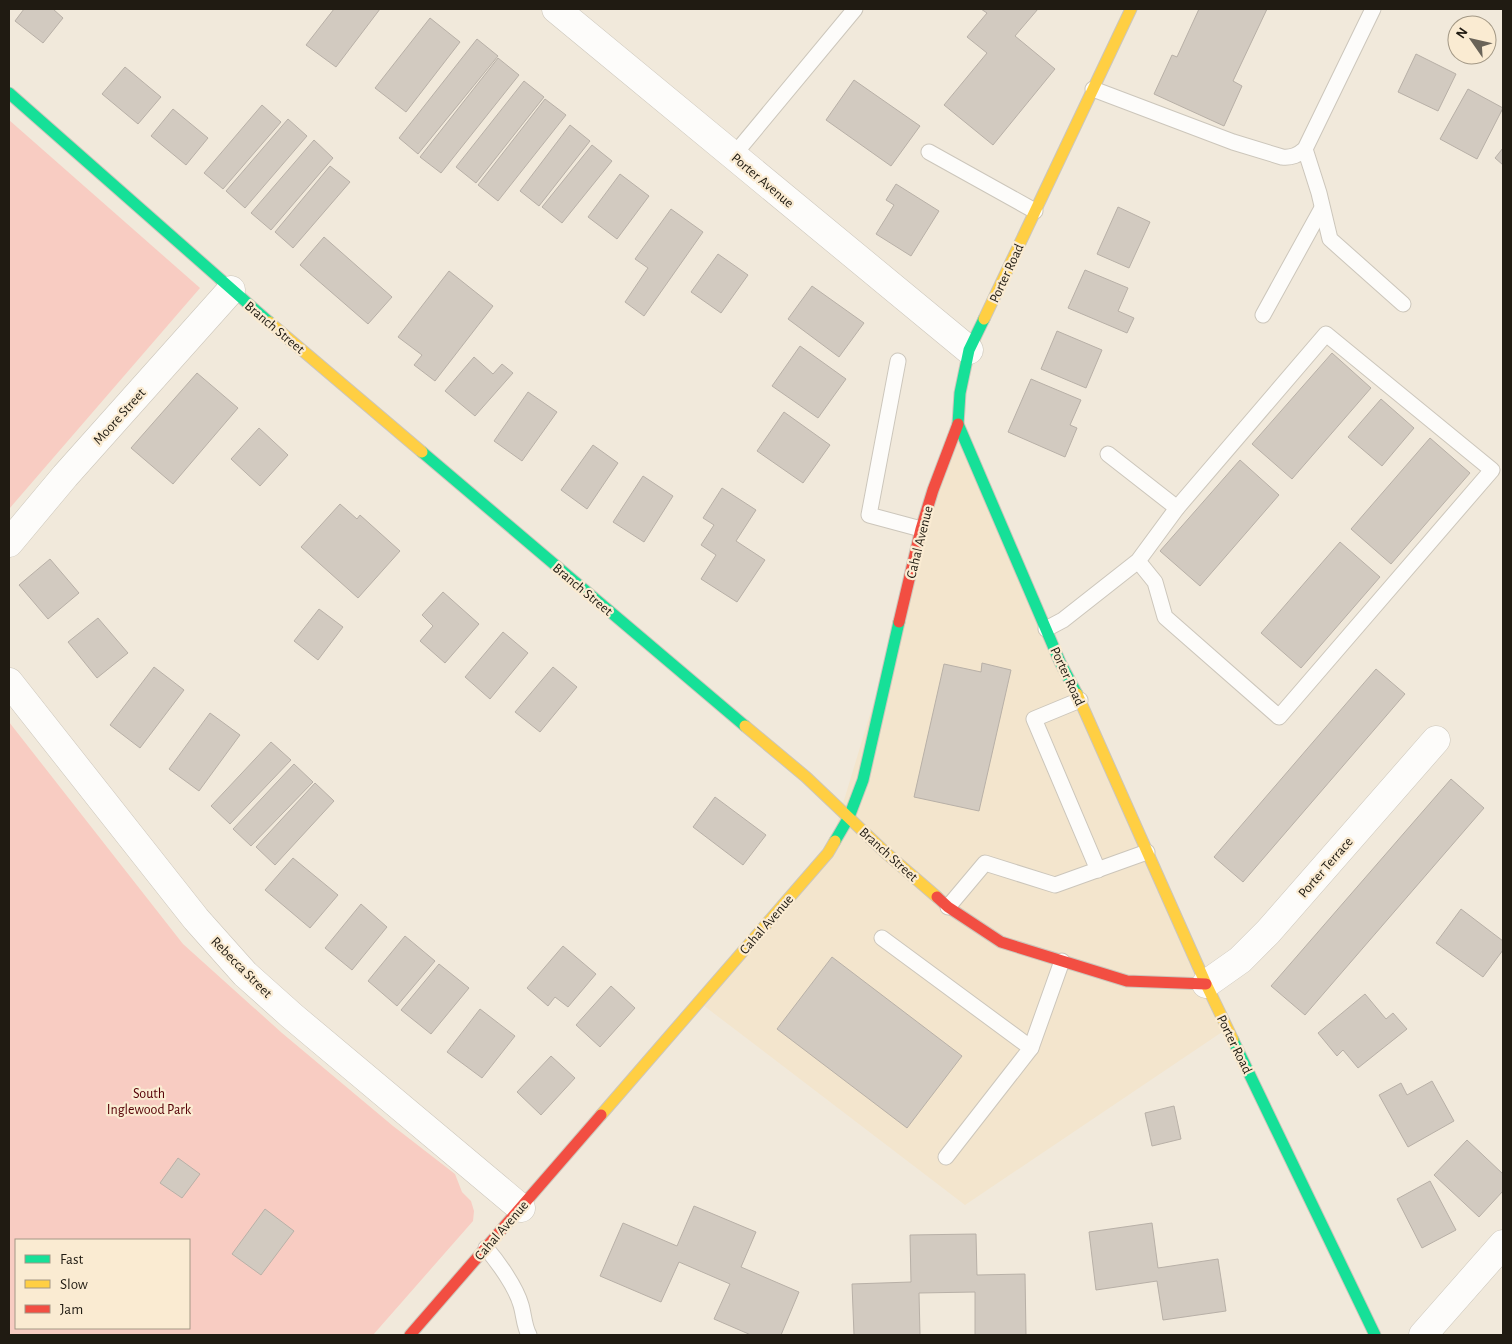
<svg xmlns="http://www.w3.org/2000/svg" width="1512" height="1344" viewBox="0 0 1512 1344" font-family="'Alegreya Sans',sans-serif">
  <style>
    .built { fill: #f3e5cd }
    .green { fill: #f8ccc2; fill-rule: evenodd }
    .building { fill: #d2cac0; stroke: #b8b0a7 }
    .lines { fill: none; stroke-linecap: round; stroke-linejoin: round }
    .lane-casing { stroke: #ccc6bb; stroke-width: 17 }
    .street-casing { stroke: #ccc6bb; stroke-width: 29 }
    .fast-casing { stroke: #ccc6bb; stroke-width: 13 }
    .slow-casing { stroke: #ccc6bb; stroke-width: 13 }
    .jam-casing { stroke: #ccc6bb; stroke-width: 13 }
    .lane { stroke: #fdfcfa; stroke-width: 15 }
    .street { stroke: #fdfcfa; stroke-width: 28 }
    .fast { stroke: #16e098; stroke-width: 11 }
    .slow { stroke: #ffcf43; stroke-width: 11 }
    .jam { stroke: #f24e42; stroke-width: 11 }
    .labels { text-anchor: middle; stroke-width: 4.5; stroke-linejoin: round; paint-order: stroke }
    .street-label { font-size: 14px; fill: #201b12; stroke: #faebd2 }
    .park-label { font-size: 14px; fill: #550005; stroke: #faebd2 }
  </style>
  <rect width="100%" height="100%" fill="#f1e9db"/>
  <polygon class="built" points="958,424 1228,1028 965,1205 699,1002 828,853"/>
  <g class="green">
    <polygon points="9,120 200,288 9,509"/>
    <path d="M9 722 183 944 282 1033 393 1126 455 1174 462 1192 471 1201 474 1211 473 1221 373 1335H9ZM16 1240H189V1328H16Z"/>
  </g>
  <g class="building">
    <polygon points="24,9 53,9 63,18 43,43 15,21"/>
    <polygon points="334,9 380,9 336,67 306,45"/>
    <polygon points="981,9 1038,9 1015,36 1055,69 993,145 944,105 987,53 967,37 987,13"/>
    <polygon points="1199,9 1267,9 1233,81 1242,86 1224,126 1154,94 1172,55 1177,57"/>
    <polygon points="430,18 460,42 406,112 375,88"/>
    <polygon points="477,39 498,56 418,154 399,138"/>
    <polygon points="1416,54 1456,74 1438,111 1398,92"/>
    <polygon points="498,58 519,75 441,173 420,157"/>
    <polygon points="125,67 161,97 138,124 102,94"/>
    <polygon points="854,80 920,126 891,166 826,120"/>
    <polygon points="524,81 544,97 476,183 456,167"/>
    <polygon points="1468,89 1503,108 1477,159 1440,139"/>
    <polygon points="545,99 566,115 498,201 478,185"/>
    <polygon points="262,105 281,122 223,189 204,173"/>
    <polygon points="173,109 208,138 186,165 151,136"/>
    <polygon points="288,119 307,136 245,208 226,191"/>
    <polygon points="570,125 590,141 539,206 520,191"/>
    <polygon points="314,140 333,158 271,230 251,213"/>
    <polygon points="592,145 612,161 562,223 542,207"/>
    <polygon points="1503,148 1503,165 1495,158"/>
    <polygon points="330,166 350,182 293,248 275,232"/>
    <polygon points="620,174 649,196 617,239 588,217"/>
    <polygon points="896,184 939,211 911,256 876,234 894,205 886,200"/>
    <polygon points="1118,207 1150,222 1129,268 1097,254"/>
    <polygon points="671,209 703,232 644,316 625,302 648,268 635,259"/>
    <polygon points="324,237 392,297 368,324 300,265"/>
    <polygon points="718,254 748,275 721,313 691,292"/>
    <polygon points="1085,270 1128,288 1118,311 1134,318 1127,333 1068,308"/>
    <polygon points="449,271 493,306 435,381 414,365 422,355 398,337"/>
    <polygon points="812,286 864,323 839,357 788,319"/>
    <polygon points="1057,331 1102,350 1086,388 1041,369"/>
    <polygon points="800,346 846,379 818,418 772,386"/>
    <polygon points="1332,353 1371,388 1292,479 1252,444"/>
    <polygon points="474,357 493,374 502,364 513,373 475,416 445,391"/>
    <polygon points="197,373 238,408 173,484 131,448"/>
    <polygon points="1031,379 1081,400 1070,425 1077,428 1065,457 1008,432"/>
    <polygon points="528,392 557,412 522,461 494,441"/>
    <polygon points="1381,399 1414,428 1382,466 1348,437"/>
    <polygon points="784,412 830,445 803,483 757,451"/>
    <polygon points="259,428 288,455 260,486 231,459"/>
    <polygon points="1430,438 1470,473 1391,564 1351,529"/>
    <polygon points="593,445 618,463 587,509 561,490"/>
    <polygon points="1240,460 1279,495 1200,586 1160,551"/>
    <polygon points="643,476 673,496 644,542 613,522"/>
    <polygon points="722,488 756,510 736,541 765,560 737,602 701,579 716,555 701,545 714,525 703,518"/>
    <polygon points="340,504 357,519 360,515 400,551 358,598 301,547"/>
    <polygon points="1340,542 1380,577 1301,668 1261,633"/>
    <polygon points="50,559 79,593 48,619 19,585"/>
    <polygon points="443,592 479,624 445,663 420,641 433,626 422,615"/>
    <polygon points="319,609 343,627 318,660 294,641"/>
    <polygon points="98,618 128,653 97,678 68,642"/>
    <polygon points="503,632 528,653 490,699 465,677"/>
    <polygon points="982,663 1011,670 979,811 914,797 944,664 981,672"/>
    <polygon points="154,667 184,690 140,748 110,725"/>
    <polygon points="553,667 577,687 540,732 515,712"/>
    <polygon points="1376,669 1405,694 1243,882 1214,857"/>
    <polygon points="210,713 240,735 199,791 169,769"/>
    <polygon points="271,742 291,760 230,824 211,806"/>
    <polygon points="294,764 313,782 251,846 233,829"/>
    <polygon points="1451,779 1484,808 1305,1015 1271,986"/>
    <polygon points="315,783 334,801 275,865 256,847"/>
    <polygon points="715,797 766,835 743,865 693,827"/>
    <polygon points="293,858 338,895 310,928 265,890"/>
    <polygon points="361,904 387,927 352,970 325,948"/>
    <polygon points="1461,909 1503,941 1503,950 1483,977 1436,943"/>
    <polygon points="405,936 435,961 397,1006 368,981"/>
    <polygon points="563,946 596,974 568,1007 555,997 548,1006 527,988"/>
    <polygon points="832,957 962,1056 907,1128 777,1029"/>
    <polygon points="439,964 469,988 431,1034 401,1010"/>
    <polygon points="611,986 635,1008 600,1047 576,1025"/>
    <polygon points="1365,994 1386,1019 1393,1013 1407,1029 1358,1068 1343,1050 1337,1056 1318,1033"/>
    <polygon points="480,1009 515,1036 482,1078 447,1052"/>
    <polygon points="551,1056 575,1078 541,1115 517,1092"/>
    <polygon points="1432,1081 1454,1121 1408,1147 1379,1095 1401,1083 1407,1095"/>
    <polygon points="1174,1106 1181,1139 1152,1146 1145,1113"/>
    <polygon points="1467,1140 1503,1174 1503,1191 1479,1217 1434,1175"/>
    <polygon points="178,1158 200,1174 182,1198 160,1183"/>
    <polygon points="1430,1181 1456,1230 1422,1248 1397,1199"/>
    <polygon points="694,1206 756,1232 741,1267 799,1292 781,1335 751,1335 714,1319 730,1284 679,1262 661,1302 600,1276 623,1223 677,1246"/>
    <polygon points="265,1209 294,1231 261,1275 232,1254"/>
    <polygon points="1152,1223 1158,1268 1218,1259 1226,1311 1163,1320 1157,1281 1096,1290 1089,1232"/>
    <polygon points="976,1234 977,1275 1025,1274 1026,1335 975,1335 975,1292 919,1293 920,1335 854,1335 852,1284 911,1282 910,1235"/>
  </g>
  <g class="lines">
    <defs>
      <g id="lane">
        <path d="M1093 89 1233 142 1282 157C1292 158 1298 155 1305 149L1373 9"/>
        <polyline points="1305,149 1319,193 1330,239 1403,304"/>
        <polyline points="929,152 1035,211"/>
        <polyline points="733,156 855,9"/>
        <polyline points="1263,315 1322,208"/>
        <polyline points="898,361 869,515 921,529"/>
        <polyline points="1108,454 1177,508"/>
        <polyline points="1046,629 1063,620 1138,561 1177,508 1326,334 1492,470 1279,717 1165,617 1155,582 1138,561"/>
        <polyline points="1080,700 1034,719 1098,870"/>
        <polyline points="948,907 985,863 1055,885 1147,852"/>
        <polyline points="882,938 1031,1048"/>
        <polyline points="946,1157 1031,1048 1062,961"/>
        <path d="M486 1248C498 1262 516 1287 521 1305 524 1315 524 1326 529 1335"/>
      </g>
      <g id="street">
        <polyline points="556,9 969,350"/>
        <polyline points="9,543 65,476 231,290"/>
        <polyline points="9,682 196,919 245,974 292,1016 521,1208"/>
        <polyline points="1206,984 1240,960 1268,932 1436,740"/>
        <polyline points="1423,1335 1503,1244"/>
      </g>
      <g id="fast">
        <polyline points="9,93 269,322"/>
        <polyline points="984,319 969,350 960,393 958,424 1060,662 1077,694"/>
        <polyline points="422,452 745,726"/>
        <polyline points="835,841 849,817 863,780 899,622"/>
        <polyline points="1233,1040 1375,1335"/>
      </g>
      <g id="slow">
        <polyline points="984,319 1131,9"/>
        <polyline points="269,322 422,452"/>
        <polyline points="1077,694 1206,984 1233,1040"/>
        <polyline points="745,726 806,777 886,853 937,897"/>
        <polyline points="601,1115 828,853 835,841"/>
      </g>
      <g id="jam">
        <polyline points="899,622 921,529 933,490 958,424"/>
        <polyline points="937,897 948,907 1001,942 1127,981 1206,984"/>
        <polyline points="410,1335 601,1115"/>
      </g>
    </defs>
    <use href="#lane" class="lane-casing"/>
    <use href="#street" class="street-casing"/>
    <use href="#fast" class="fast-casing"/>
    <use href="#slow" class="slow-casing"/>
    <use href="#jam" class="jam-casing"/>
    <use href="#lane" class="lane"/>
    <use href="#street" class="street"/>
    <use href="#fast" class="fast"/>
    <use href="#slow" class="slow"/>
    <use href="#jam" class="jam"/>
  </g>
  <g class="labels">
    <g class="street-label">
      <text transform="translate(763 180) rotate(40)" y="5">Porter Avenue</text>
      <text transform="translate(1006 273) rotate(-65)" y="5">Porter Road</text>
      <text transform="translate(275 327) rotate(40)" y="5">Branch Street</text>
      <text transform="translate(119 416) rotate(-48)" y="5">Moore Street</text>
      <text transform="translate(919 542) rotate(-76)" y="5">Cahal Avenue</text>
      <text transform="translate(583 589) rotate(40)" y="5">Branch Street</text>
      <text transform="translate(1068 676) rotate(65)" y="5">Porter Road</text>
      <text transform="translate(889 854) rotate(42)" y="5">Branch Street</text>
      <text transform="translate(1325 867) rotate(-49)" y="5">Porter Terrace</text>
      <text transform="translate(766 924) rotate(-49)" y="5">Cahal Avenue</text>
      <text transform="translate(242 967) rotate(45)" y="5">Rebecca Street</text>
      <text transform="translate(1235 1044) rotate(64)" y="5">Porter Road</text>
      <text transform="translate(501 1230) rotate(-49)" y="5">Cahal Avenue</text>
    </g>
    <g class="park-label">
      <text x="149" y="1098">South<tspan x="149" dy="16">Inglewood Park</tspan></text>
    </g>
  </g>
  <rect width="1512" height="1344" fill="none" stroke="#201b12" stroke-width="20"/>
  <rect x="15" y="1239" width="175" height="90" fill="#faebd2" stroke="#a39885"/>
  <rect x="25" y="1255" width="25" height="8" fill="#16e098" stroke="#a39885"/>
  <text x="60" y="1264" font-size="15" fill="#201b12">Fast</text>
  <rect x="25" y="1280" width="25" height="8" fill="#ffcf43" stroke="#a39885"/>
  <text x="60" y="1289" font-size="15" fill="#201b12">Slow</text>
  <rect x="25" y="1305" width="25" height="8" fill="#f24e42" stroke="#a39885"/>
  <text x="60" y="1314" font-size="15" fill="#201b12">Jam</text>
  <g transform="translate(1472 40) rotate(304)"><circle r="24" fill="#faebd2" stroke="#a39885"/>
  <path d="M0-4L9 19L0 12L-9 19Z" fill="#696358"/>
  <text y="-8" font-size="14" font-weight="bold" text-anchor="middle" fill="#201b12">N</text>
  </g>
</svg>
